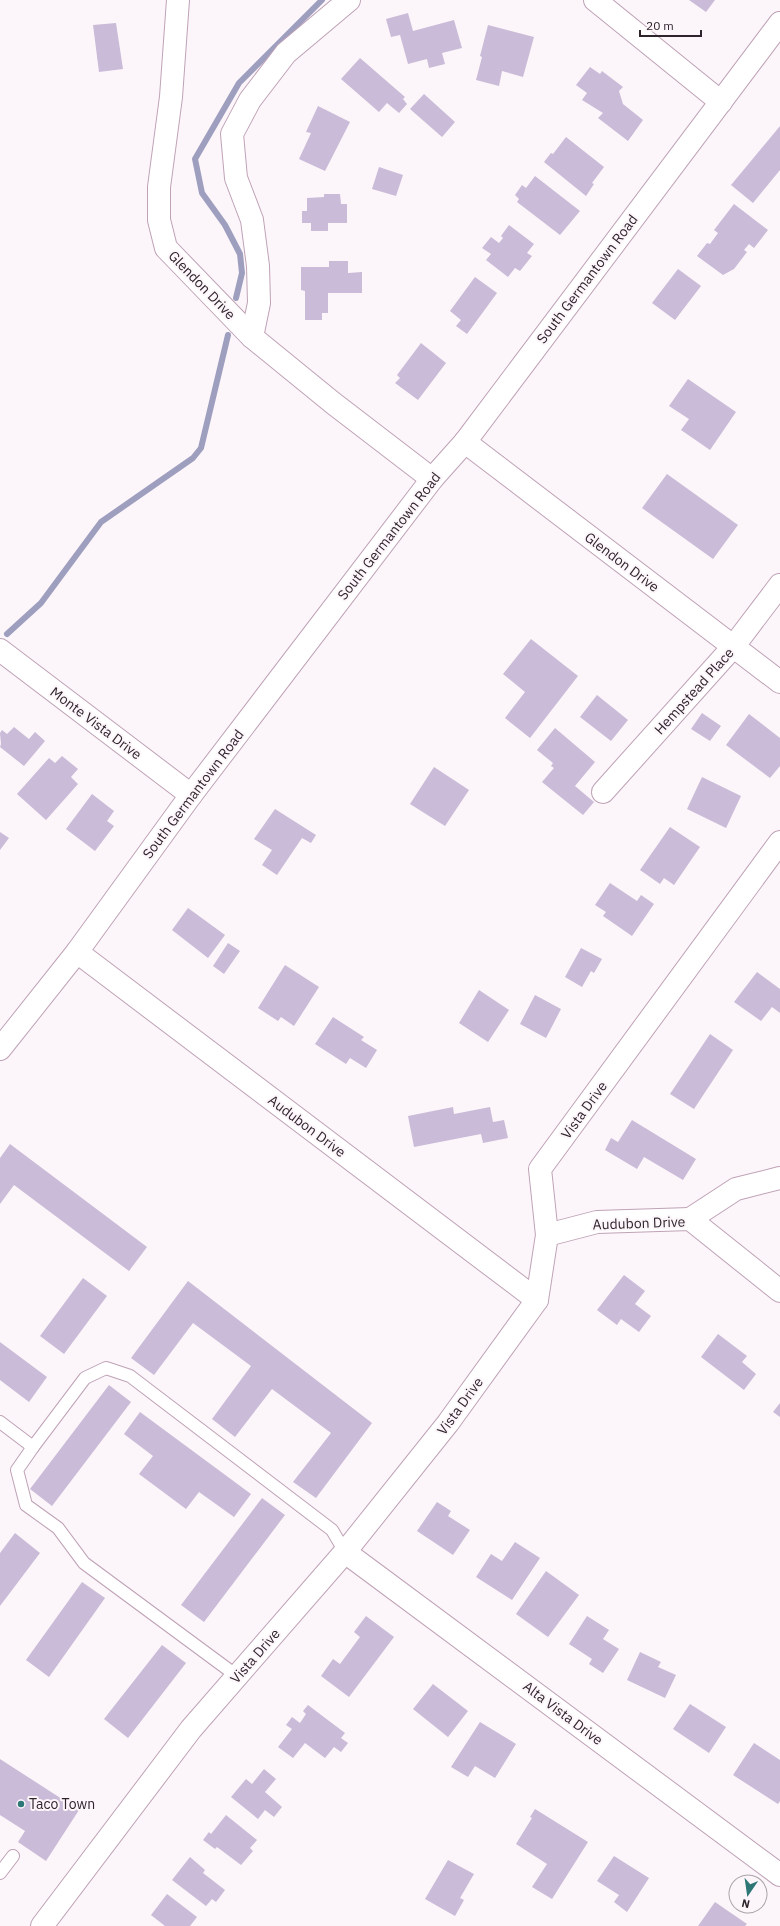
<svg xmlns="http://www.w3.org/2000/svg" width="780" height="1926" viewBox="0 0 780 1926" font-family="'IBM Plex Sans',sans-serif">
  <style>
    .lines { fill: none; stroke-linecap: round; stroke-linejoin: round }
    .stream { stroke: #9e9ebf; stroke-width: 6 }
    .building { fill: #cabbd8 }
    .lane-casing { stroke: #bfa2b6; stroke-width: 14 }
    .street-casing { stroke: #bfa2b6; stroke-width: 24 }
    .secondary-casing { stroke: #bfa2b6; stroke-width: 24 }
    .lane { stroke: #fff; stroke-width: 12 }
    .street { stroke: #fff; stroke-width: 22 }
    .secondary { stroke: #fff; stroke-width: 22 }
    .poi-dot { fill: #2e7777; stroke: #fcf6fa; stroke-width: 1.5 }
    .labels { text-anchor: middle; stroke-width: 4; stroke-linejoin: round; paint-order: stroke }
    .street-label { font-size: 14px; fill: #2f242c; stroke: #fcf6fa }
    .poi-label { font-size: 14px; fill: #2f242c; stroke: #fcf6fa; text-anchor: start }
  </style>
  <rect width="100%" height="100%" fill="#fcf6fa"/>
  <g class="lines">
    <g class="stream">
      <polyline points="236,298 242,273 240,254 225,225 202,193 195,159 239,83 322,0"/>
      <polyline points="7,634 41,603 101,522 193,458 201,448 228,335"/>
    </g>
  </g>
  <g class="building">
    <polygon points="689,0 715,0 706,12"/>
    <polygon points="408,13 413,31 454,20 462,48 442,53 445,64 429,68 427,59 408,64 400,35 391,37 386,19"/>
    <polygon points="116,23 123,69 99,72 93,25"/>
    <polygon points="488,25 534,37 523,77 502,71 499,86 476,80 482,57 480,56"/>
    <polygon points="360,58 405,97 403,99 407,104 399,113 387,103 379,112 341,79"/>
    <polygon points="590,67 600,74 602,71 623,87 619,91 623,104 643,120 628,141 598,118 603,113 582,100 587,93 576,85"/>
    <polygon points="424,94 455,122 442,137 410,109"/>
    <polygon points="318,106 350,122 325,171 299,159 311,133 306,132"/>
    <polygon points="780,126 780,170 753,203 731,185"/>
    <polygon points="566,137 604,167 592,183 594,184 586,196 544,162 551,153 553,154"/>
    <polygon points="379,167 403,175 396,196 372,189"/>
    <polygon points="535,176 580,211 560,235 517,202 519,199 515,195 522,185 526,188"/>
    <polygon points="324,194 340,194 341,204 347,204 347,223 328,223 328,231 311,231 311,223 302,223 302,211 307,211 307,198 324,197"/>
    <polygon points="734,204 768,230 754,248 749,244 744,250 747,252 734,269 723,275 697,256 707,243 710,244 718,233 714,230"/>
    <polygon points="509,225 534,244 527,253 532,256 520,271 515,268 508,277 486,260 491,254 482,248 491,237 499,243 503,238 501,236"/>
    <polygon points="329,261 348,261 348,273 362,272 362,293 328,293 328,313 322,313 322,320 305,320 305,291 301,290 301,267 329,267"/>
    <polygon points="678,269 701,286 675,320 652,303"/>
    <polygon points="475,277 497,293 467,334 456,326 461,320 450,311"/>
    <polygon points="421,343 446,363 418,400 395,383 400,378 397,375"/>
    <polygon points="688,379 736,412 710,450 681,430 689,419 669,406"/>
    <polygon points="667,474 738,525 713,559 642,508"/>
    <polygon points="531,639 578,676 530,738 505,718 525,692 503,674"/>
    <polygon points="597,695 628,720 611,741 580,717"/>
    <polygon points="702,713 721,726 710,741 691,729"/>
    <polygon points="749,714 780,738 780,766 770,778 726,745"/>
    <polygon points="14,727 29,739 35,732 45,741 24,766 0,747 1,744 0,733 2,730 7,734"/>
    <polygon points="555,728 595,762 575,786 594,802 583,815 542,782 554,768 551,766 553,763 537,750"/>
    <polygon points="62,756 78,769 71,777 78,784 46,820 17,794 49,758 55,763"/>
    <polygon points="434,767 469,790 445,826 410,804"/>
    <polygon points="702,777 741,796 726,828 687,809"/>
    <polygon points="92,794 114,811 107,821 114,826 95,851 66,829"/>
    <polygon points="275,809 316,835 311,843 302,838 277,875 262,865 272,850 254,839"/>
    <polygon points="670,827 700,847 674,885 664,878 660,884 640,870"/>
    <polygon points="0,832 9,838 0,850"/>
    <polygon points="610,883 637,901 641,895 654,904 632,936 603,916 606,912 595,905"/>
    <polygon points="188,908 225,935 208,958 172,930"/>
    <polygon points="228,943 240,951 224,974 213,966"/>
    <polygon points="581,948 602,959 594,973 591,971 582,987 565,977"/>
    <polygon points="285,965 319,987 294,1026 281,1017 278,1021 258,1008"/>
    <polygon points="757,972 780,989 780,1013 772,1007 761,1021 734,1002"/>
    <polygon points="479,990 509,1010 488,1042 459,1023"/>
    <polygon points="535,995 561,1009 546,1038 520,1024"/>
    <polygon points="333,1017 364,1037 361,1040 377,1050 366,1068 350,1058 346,1064 315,1044"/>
    <polygon points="710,1034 733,1050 694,1109 670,1094"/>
    <polygon points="453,1107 454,1114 490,1107 493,1122 504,1120 508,1138 483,1143 481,1134 414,1147 408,1116"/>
    <polygon points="632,1120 696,1159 683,1180 644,1157 637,1169 605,1150 611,1138 618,1142"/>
    <polygon points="10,1144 147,1247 129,1271 14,1185 0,1204 0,1158"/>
    <polygon points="624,1275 645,1291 635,1304 651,1316 639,1332 621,1319 617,1325 597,1310"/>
    <polygon points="83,1278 107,1296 64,1354 40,1336"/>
    <polygon points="188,1281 372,1423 316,1498 293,1482 331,1433 272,1389 235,1437 212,1419 251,1366 193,1323 154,1375 131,1358"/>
    <polygon points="718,1334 747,1356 742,1362 756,1374 744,1390 701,1357"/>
    <polygon points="0,1342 47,1377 29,1402 0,1380"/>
    <polygon points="109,1385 131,1402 52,1506 30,1489"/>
    <polygon points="780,1403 780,1417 773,1412"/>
    <polygon points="140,1412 251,1494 234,1517 199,1492 186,1509 139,1474 153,1456 124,1434"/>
    <polygon points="262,1498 285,1515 204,1622 181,1605"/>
    <polygon points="437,1502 451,1511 448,1516 470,1530 453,1555 417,1531"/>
    <polygon points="15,1533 40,1553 0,1606 0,1553"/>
    <polygon points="515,1542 540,1558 512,1600 476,1577 491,1554 502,1561"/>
    <polygon points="546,1571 579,1595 548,1637 516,1614"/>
    <polygon points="82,1582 105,1598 49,1677 26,1660"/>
    <polygon points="366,1616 394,1637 349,1697 321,1676 333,1659 340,1664 360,1637 354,1632"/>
    <polygon points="587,1616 609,1630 603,1639 619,1649 603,1673 589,1664 592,1659 569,1644"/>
    <polygon points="162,1645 186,1663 128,1738 104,1719"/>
    <polygon points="640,1652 661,1662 658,1667 676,1675 665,1698 627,1680"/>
    <polygon points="433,1684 468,1711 448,1737 413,1709"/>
    <polygon points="690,1704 726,1727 709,1753 673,1729"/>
    <polygon points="308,1705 345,1733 341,1738 348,1743 341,1752 334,1747 325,1758 305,1743 293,1758 278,1747 292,1729 286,1725 292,1717 300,1723 306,1714 303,1711"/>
    <polygon points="480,1722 516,1744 495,1778 475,1766 468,1777 451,1767"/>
    <polygon points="754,1743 780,1760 780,1801 778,1804 733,1775"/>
    <polygon points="0,1759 79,1810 46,1861 18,1842 25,1831 0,1815"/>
    <polygon points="264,1769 276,1779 265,1792 282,1807 274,1817 265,1810 258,1819 231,1797 246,1779 252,1784"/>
    <polygon points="535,1809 588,1842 552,1899 532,1887 547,1864 516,1844 532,1818 530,1817"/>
    <polygon points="226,1815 257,1840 250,1848 253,1851 241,1865 217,1847 215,1849 203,1840 209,1832 211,1834"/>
    <polygon points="614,1856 649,1878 627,1912 614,1902 619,1895 597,1881"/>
    <polygon points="190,1857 205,1870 203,1873 225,1890 216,1902 212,1899 206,1906 172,1880"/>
    <polygon points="448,1860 474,1874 460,1898 464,1900 455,1916 425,1899"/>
    <polygon points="167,1894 197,1917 190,1926 165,1926 151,1915"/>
    <polygon points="715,1902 747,1924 745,1926 698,1926"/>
  </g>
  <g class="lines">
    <defs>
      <g id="lane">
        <polyline points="0,1422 33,1447 85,1378 106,1368 130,1376 332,1530 345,1552"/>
        <polyline points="33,1447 17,1470 26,1505 58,1528 84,1563 237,1676"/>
        <polyline points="0,1873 13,1856"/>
      </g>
      <g id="street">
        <polyline points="178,0 171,97 159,187 159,220 166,248 252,337 333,403 432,479"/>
        <polyline points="595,0 721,102"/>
        <polyline points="252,337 259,303 258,266 252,220 236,178 232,134 250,100 286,53 349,0"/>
        <polyline points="465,442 780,682"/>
        <polyline points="0,650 191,795"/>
        <polyline points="603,792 733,647 780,585"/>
        <polyline points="77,952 537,1300"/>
        <polyline points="690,1219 736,1189 780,1178"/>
        <polyline points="547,1235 597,1222 690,1219 780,1291"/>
        <polyline points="345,1552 780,1875"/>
        <polyline points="42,1926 191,1729 345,1552 448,1423 537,1300 547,1235 540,1169 780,842"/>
      </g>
      <polyline id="secondary" points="0,1049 77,952 191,795 432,479 465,442 780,23"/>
    </defs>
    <use href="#lane" class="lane-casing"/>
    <use href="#street" class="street-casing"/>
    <use href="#secondary" class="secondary-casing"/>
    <use href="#lane" class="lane"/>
    <use href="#street" class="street"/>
    <use href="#secondary" class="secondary"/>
  </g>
  <circle class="poi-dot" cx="21" cy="1804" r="4"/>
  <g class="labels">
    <g class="street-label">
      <text transform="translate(587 279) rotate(-53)" y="5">South Germantown Road</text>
      <text transform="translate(202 285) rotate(46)" y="5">Glendon Drive</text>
      <text transform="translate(389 536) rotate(-52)" y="5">South Germantown Road</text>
      <text transform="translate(622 562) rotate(37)" y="5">Glendon Drive</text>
      <text transform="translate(694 691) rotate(-48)" y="5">Hempstead Place</text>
      <text transform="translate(96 723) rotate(37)" y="5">Monte Vista Drive</text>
      <text transform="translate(193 794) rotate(-53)" y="5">South Germantown Road</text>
      <text transform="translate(584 1110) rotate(-54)" y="5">Vista Drive</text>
      <text transform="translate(307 1126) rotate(37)" y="5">Audubon Drive</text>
      <text transform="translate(639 1223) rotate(-2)" y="5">Audubon Drive</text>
      <text transform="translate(460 1406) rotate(-54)" y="5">Vista Drive</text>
      <text transform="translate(255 1656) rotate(-49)" y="5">Vista Drive</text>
      <text transform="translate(563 1713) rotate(37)" y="5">Alta Vista Drive</text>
    </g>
    <g class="poi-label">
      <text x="29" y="1809">Taco Town</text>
    </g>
  </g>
  <g transform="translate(748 1894) rotate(193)"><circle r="19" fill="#fcf6fa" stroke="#aaa2a8"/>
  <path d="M0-3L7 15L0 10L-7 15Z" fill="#2e7777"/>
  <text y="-6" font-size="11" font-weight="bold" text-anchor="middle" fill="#2f242c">N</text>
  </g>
  <path d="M640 30v6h61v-6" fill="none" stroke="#2f242c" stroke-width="2"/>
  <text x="646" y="30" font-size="12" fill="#2f242c" stroke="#fcf6fa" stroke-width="3" paint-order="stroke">20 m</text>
</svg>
